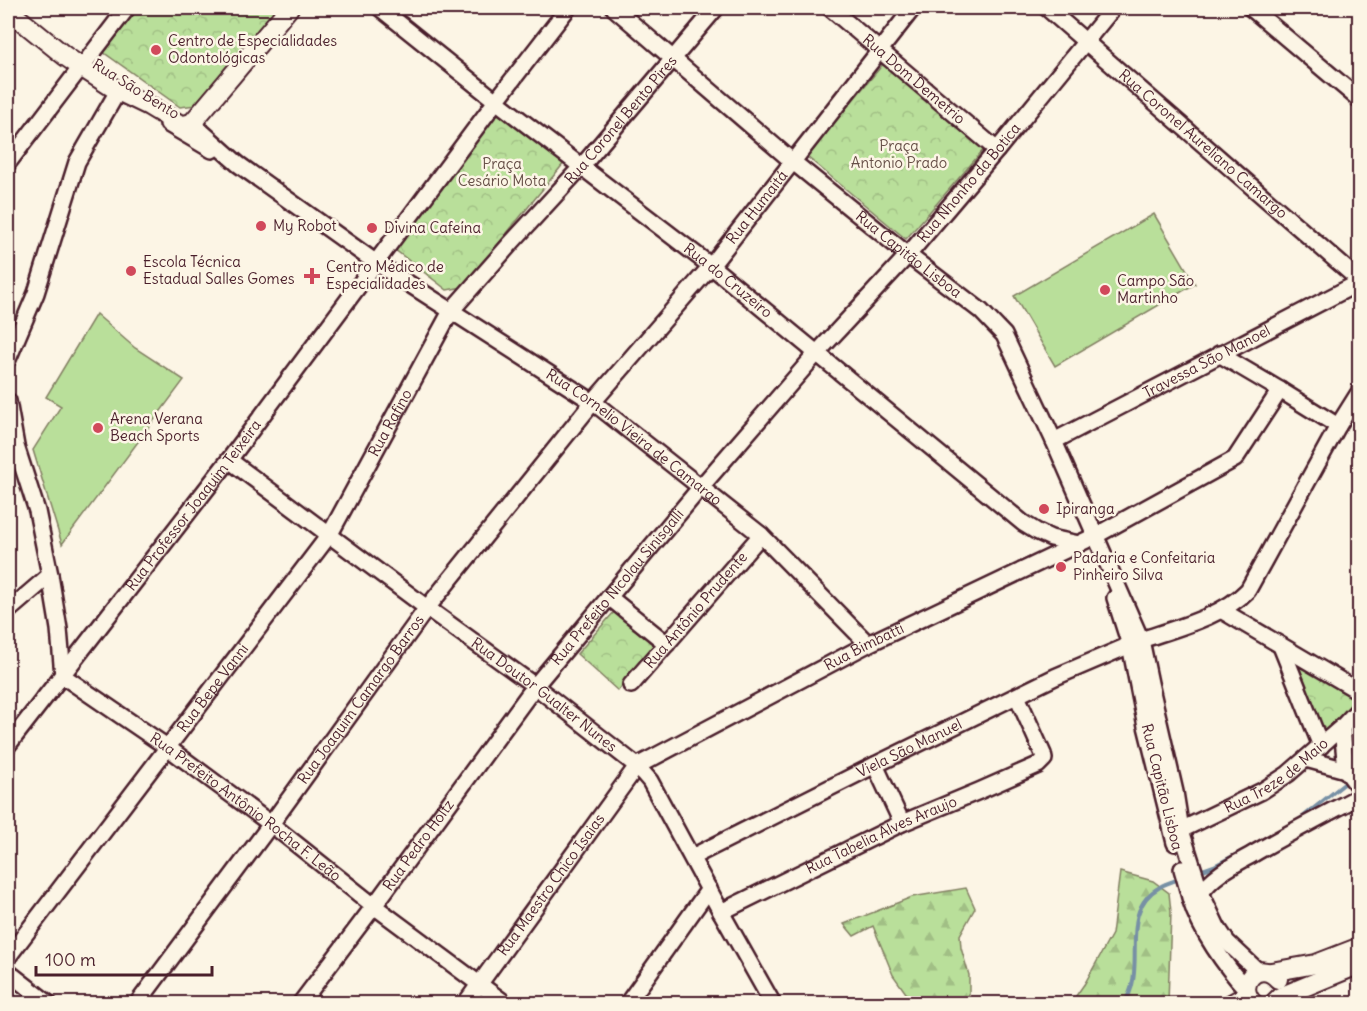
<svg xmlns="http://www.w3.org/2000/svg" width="1367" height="1011" viewBox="0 0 1367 1011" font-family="Delius,sans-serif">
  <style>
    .forest { fill: url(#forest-firs); stroke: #827f62; stroke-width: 1.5 }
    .park { fill: url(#park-crowns); stroke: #827f62; stroke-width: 1.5 }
    .pitch { fill: #b9df9a; stroke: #827f62; stroke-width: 1.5 }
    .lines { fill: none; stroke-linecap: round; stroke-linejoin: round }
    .stream { stroke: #7790a5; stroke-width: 4 }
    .minor-casing { stroke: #4a1f2b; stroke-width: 20 }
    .major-casing { stroke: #4a1f2b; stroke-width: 22 }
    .minor { stroke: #fcf5e5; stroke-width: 15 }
    .major { stroke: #fcf5e5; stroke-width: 18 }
    .poi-dot { fill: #d1495b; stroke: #fcf5e5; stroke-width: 2 }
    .labels { text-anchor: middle; stroke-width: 5; stroke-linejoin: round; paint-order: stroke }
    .poi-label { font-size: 15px; fill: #4a1f2b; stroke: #fcf5e5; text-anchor: start }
    .street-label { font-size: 15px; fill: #4a1f2b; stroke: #fcf5e5 }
    .park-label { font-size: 15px; fill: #664f47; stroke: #fcf5e5 }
  </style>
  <defs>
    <pattern id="forest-firs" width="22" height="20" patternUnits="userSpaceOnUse" patternTransform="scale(1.5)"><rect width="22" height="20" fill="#b9df9a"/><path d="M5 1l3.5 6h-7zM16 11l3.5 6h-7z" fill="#a1bf85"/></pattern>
    <pattern id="park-crowns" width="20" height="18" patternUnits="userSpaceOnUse" patternTransform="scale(1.5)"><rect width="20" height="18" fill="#b9df9a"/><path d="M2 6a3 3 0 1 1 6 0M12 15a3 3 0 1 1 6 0" fill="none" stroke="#a1bf85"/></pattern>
  </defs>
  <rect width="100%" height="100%" fill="#fcf5e5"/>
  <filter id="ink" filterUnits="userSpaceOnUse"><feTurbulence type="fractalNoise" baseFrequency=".0167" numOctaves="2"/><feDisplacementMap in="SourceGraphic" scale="12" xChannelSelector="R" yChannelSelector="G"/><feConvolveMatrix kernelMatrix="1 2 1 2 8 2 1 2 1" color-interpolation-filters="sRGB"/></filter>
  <g filter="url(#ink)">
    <g class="forest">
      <polygon points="1120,872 1153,881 1169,893 1171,912 1168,1003 1071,1003 1085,983 1112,934"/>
      <polygon points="966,888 975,908 960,935 961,948 969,975 969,995 962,1003 913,1003 893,975 873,926 854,936 844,924 912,897"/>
    </g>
    <g class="park">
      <polygon points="139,8 279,8 196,105 180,107 103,52"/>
      <polygon points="884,63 985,148 906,239 806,156"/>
      <polygon points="497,111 564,163 463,287 447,290 394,249"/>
      <polygon points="614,612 654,645 618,691 577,654"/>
      <polygon points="1297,663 1359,701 1324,735"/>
    </g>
    <g class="pitch">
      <polygon points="1154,214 1195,284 1055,366 1014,296"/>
      <polygon points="96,314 135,348 184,380 62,544 33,450 61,406 46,397"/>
    </g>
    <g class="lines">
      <g class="stream">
        <polyline points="1294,824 1349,780"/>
        <polyline points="1197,872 1214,866 1258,843"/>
        <path d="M1123 1004C1150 970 1115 912 1160 887 1166 883 1175 881 1182 878"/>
      </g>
      <defs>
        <g id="minor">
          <path id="s1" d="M380 8 496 101 711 266 1023 523 1036 531 1051 538 1079 544"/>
          <path id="s2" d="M614 8 792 161 908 255 981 311 1004 335 1054 441 1141 640 1150 683 1175 792 1181 830 1201 893 1217 927 1227 942 1259 972"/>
          <path id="s3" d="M830 8 997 150"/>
          <path id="s4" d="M1047 8 1360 281"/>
          <polyline points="1251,8 1360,100"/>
          <polyline points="88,59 127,8"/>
          <path id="s5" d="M192 123 238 164 375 262 593 402 761 535 868 644"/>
          <polyline points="168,124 212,150"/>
          <polyline points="8,163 81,67"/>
          <polyline points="1219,354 1280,390 1338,426"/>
          <polyline points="8,359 36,293 77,162 118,91 126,96"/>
          <path id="s6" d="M8 401 16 446 37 511 50 575 59 629 63 676 167 747 271 824 374 906 506 1004"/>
          <path id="s7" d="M1054 441 1360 282"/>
          <path id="s8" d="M229 460 427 608 535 686 637 766 650 781 721 912 773 1004"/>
          <polyline points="609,597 667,644"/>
          <polyline points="1115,598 1130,645 1146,726 1175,843"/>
          <polyline points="1221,610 1360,692"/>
          <polyline points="8,611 50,575"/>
          <path d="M1141 640C1176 628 1222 617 1248 590L1338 426 1360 391"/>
          <polyline points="1281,646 1321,746"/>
          <path id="s9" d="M631 685 761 535"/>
          <polyline points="1342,727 1346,770 1360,789"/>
          <path id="s10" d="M8 745 229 460 496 101 568 8"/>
          <polyline points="1306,759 1346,770"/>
          <polyline points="875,765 902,823"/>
          <path id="s11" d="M1181 830 1262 791 1288 774 1342 727 1360 708"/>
          <path id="s12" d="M692 857 875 765 1055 677 1130 645"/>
          <path d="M1182 869C1185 879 1188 890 1191 901 1200 930 1225 966 1246 989"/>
          <path d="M1201 893C1213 875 1234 865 1253 854 1287 834 1324 815 1360 796"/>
          <path id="s13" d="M721 912 902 823 979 791 1038 765 1044 759 1043 754 1017 696"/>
          <path id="s14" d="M8 957 330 534 451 311 512 242 582 166 716 8"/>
          <polyline points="8,972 49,1004"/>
          <path id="s15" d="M137 1004 271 824 427 608 593 402 711 266 913 8"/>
          <path id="s16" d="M300 1004 374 906 535 686 700 488 816 354 908 255 997 150 1113 8"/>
          <path id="s17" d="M465 1004 637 766 868 644 1095 536 1235 459 1280 390"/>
          <polyline points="627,1004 709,889"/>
        </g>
        <g id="major">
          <polyline points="8,10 65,56 81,67 118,91 149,106 179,124 184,125 192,123"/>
          <polyline points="192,123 289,8"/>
          <polyline points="1271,972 1316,964 1360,947"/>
          <polyline points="1231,1004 1247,995"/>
          <path d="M1254 1004C1233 985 1259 958 1278 979"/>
          <polyline points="1273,1004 1280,997 1360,964"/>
        </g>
      </defs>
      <use href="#minor" class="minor-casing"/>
      <use href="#major" class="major-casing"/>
      <use href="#minor" class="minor"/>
      <use href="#major" class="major"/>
    </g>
  </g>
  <g class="poi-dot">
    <circle cx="156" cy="50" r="6"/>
    <circle cx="261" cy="226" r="6"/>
    <circle cx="372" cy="228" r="6"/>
    <circle cx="131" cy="271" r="6"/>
    <path d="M309 267h6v6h6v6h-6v6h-6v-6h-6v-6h6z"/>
    <circle cx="1105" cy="290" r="6"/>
    <circle cx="98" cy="428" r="6"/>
    <circle cx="1044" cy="509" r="6"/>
    <circle cx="1061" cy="567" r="6"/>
  </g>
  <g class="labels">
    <g class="poi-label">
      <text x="168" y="46">Centro de Especialidades<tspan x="168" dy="17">Odontológicas</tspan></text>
      <text x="273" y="231">My Robot</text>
      <text x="384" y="233">Divina Cafeína</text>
      <text x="143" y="267">Escola Técnica<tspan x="143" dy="17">Estadual Salles Gomes</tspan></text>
      <text x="326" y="272">Centro Médico de<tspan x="326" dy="17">Especialidades</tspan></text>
      <text x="1117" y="286">Campo São<tspan x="1117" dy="17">Martinho</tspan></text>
      <text x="110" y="424">Arena Verana<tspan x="110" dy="17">Beach Sports</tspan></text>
      <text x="1056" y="514">Ipiranga</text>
      <text x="1073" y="563">Padaria e Confeitaria<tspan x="1073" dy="17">Pinheiro Silva</tspan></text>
    </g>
    <g class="street-label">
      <text dy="5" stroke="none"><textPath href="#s3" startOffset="110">Rua Dom Demetrio</textPath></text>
      <text transform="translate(136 89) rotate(32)" y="5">Rua São Bento</text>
      <text dy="5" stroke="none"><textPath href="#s14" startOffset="1041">Rua Coronel Bento Pires</textPath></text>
      <text dy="5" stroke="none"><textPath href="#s4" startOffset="207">Rua Coronel Aureliano Camargo</textPath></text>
      <text dy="5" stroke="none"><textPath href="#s16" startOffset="1060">Rua Nhonho da Botica</textPath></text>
      <text dy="5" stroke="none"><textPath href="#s15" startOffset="1010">Rua Humaitá</textPath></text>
      <text dy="5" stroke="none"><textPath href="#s2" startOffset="384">Rua Capitão Lisboa</textPath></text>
      <text dy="5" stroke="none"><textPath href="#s1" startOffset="442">Rua do Cruzeiro</textPath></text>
      <text dy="5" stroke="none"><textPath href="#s7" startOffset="172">Travessa São Manoel</textPath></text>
      <text dy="5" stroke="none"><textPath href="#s14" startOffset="658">Rua Rafino</textPath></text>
      <text dy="5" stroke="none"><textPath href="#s5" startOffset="543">Rua Cornelio Vieira de Camargo</textPath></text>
      <text dy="5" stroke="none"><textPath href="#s10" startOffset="303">Rua Professor Joaquim Teixeira</textPath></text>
      <text dy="5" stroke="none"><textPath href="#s16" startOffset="524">Rua Prefeito Nicolau Sinisgalli</textPath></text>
      <text dy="5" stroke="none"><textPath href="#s9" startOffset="99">Rua Antônio Prudente</textPath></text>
      <text dy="5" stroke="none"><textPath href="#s17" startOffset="550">Rua Bimbatti</textPath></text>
      <text dy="5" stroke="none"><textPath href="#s14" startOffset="338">Rua Bepe Vanni</textPath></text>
      <text dy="5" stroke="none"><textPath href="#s8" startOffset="393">Rua Doutor Gualter Nunes</textPath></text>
      <text dy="5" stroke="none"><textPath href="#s15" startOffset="378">Rua Joaquim Camargo Barros</textPath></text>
      <text dy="5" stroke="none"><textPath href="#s12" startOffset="243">Viela São Manuel</textPath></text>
      <text dy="5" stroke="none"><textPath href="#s11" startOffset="110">Rua Treze de Maio</textPath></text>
      <text transform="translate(1162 787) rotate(76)" y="5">Rua Capitão Lisboa</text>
      <text dy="5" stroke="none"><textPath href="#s6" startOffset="506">Rua Prefeito Antônio Rocha F. Leão</textPath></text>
      <text dy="5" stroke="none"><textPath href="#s13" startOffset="178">Rua Tabelia Alves Araujo</textPath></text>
      <text dy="5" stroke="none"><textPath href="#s16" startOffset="198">Rua Pedro Holtz</textPath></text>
      <text dy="5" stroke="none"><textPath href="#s17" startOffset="147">Rua Maestro Chico Isaias</textPath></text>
    </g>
    <g class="park-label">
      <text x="899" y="151">Praça<tspan x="899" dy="17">Antonio Prado</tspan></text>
      <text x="502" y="169">Praça<tspan x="502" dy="17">Cesário Mota</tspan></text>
    </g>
  </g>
  <rect width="1367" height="1011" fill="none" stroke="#fcf5e5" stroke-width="30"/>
  <rect x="15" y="15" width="1337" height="981" fill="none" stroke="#4a1f2b" stroke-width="2" filter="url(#ink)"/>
  <path d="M36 966v9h176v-9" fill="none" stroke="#4a1f2b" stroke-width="3"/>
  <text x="45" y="966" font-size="18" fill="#4a1f2b" stroke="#fcf5e5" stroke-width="4.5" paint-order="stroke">100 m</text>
</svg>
